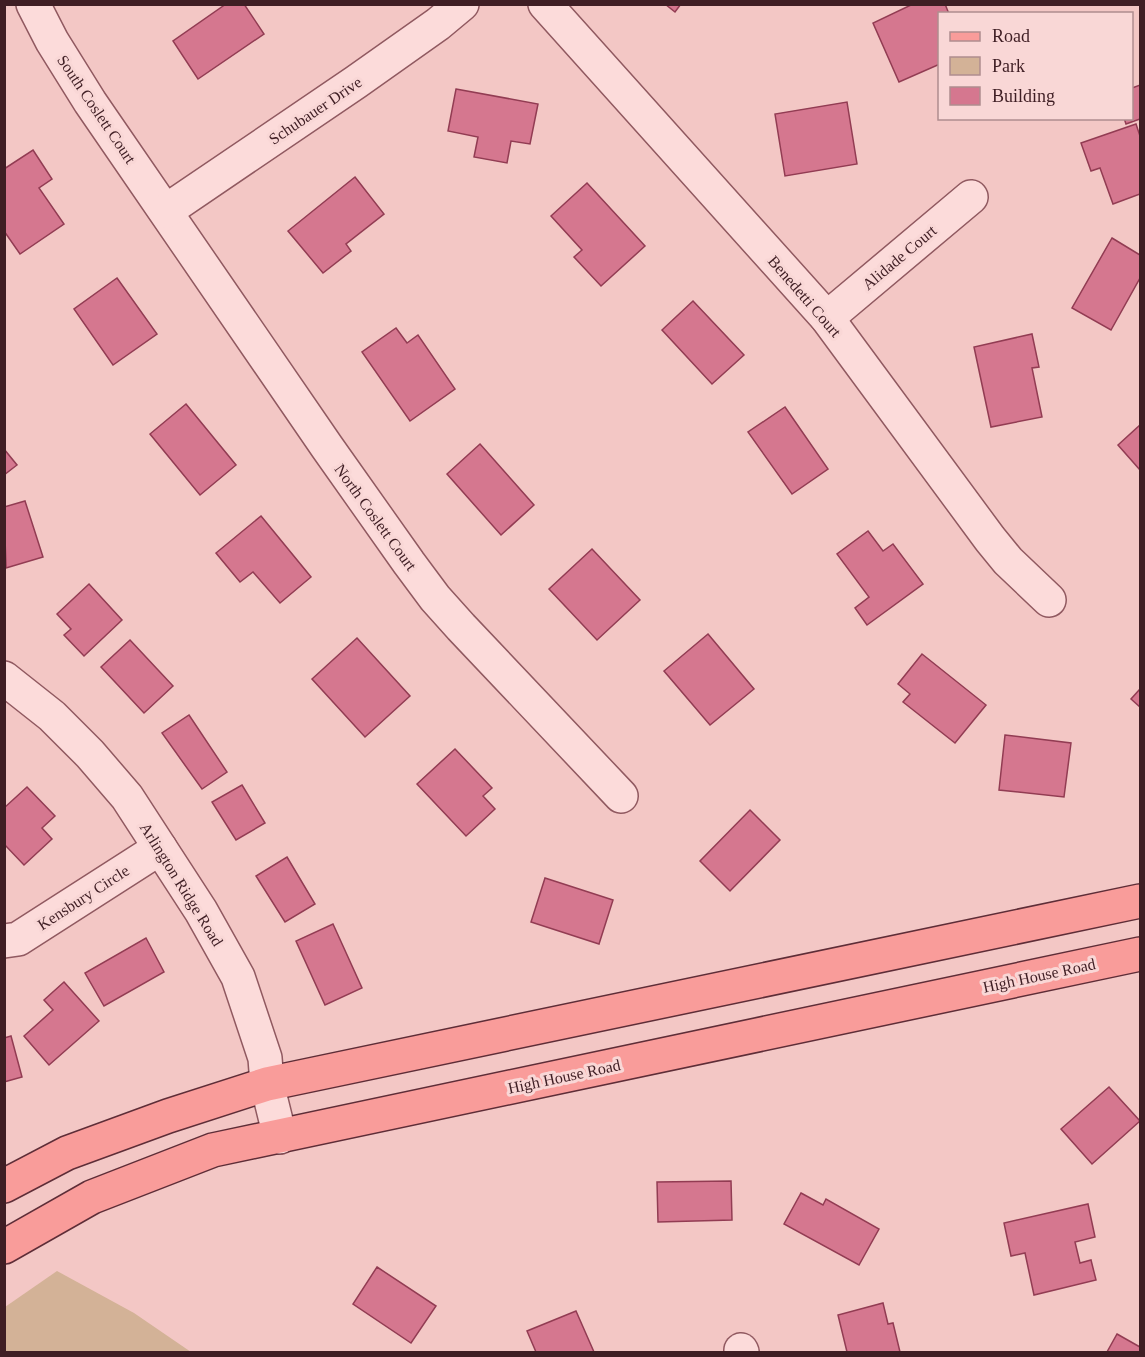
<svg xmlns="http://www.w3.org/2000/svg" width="1145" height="1357" viewBox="0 0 1145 1357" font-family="'Times New Roman',serif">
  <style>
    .green { fill: #d3b297 }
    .building { fill: #d5778f; stroke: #923c53; stroke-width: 1.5 }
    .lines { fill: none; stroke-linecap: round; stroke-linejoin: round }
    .minor-casing { stroke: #905960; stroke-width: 36 }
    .major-casing { stroke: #5e2d37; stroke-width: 36 }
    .minor { stroke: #fcdbda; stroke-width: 33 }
    .major { stroke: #f99c9a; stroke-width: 33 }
    .labels { text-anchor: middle; stroke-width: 6; stroke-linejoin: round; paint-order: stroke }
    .street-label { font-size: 16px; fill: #3f1e24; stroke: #f9d7d6 }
  </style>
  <rect width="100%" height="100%" fill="#f3c7c5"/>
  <polygon class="green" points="57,1271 134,1313 191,1352 5,1352 5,1307"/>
  <g class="building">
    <polygon points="226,4 244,4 264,34 198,79 173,41"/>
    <polygon points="665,4 681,4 675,12"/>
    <polygon points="913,4 945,4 949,14 940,14 940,64 899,82 873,23"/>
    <polygon points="1140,85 1140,119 1126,124 1124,118 1132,118 1132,88"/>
    <polygon points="456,89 538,104 530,144 511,141 507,163 474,157 478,137 448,131"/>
    <polygon points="847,102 857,164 785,176 775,114"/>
    <polygon points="1136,124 1140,136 1140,194 1113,204 1100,168 1091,171 1081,143"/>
    <polygon points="33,150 52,179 39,188 64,224 20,254 4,231 4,169"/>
    <polygon points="355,177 384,214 346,244 351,251 323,273 288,231"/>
    <polygon points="587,183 645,246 601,286 574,257 582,250 551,216"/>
    <polygon points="1112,238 1140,255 1140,278 1111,330 1072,308"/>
    <polygon points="117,278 157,334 113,365 74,309"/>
    <polygon points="693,301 744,355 712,384 662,330"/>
    <polygon points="396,328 407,343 418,335 455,389 410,421 362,352"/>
    <polygon points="1032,334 1039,367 1032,368 1042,417 991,427 974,347"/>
    <polygon points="186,404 236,465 200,495 150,434"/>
    <polygon points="785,407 828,469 792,494 748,432"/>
    <polygon points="1140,425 1140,470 1118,445"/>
    <polygon points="480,444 534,505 501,535 447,474"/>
    <polygon points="4,449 17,465 4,475"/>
    <polygon points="25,501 43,557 6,568 4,507"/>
    <polygon points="261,516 311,577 280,603 253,572 240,582 216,553"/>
    <polygon points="868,531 883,551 893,544 923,584 867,625 855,608 869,597 837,554"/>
    <polygon points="592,549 640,600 597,640 549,589"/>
    <polygon points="89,584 122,620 84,656 64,635 71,629 57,614"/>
    <polygon points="708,634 754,689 710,725 664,671"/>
    <polygon points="357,638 410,696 365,737 312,679"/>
    <polygon points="130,640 173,686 144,713 101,667"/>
    <polygon points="922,654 986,705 955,743 903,702 910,694 898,684"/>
    <polygon points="1140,689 1140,707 1131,699"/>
    <polygon points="189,715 227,772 202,789 162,733"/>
    <polygon points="1005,735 1071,743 1064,797 999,790"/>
    <polygon points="455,749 492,788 483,796 495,809 466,836 417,784"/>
    <polygon points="242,785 265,823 236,840 212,802"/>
    <polygon points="27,787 55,816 42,828 52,839 24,865 4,844 4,808"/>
    <polygon points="750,810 780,840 730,891 700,861"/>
    <polygon points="287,857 315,904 285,922 256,876"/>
    <polygon points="545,878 613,900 599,944 531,922"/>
    <polygon points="333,924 362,988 325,1005 296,941"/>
    <polygon points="146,938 164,972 104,1006 85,973"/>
    <polygon points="64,982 99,1021 49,1065 24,1036 53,1010 44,1000"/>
    <polygon points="11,1036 22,1077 4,1082 4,1038"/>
    <polygon points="1109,1087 1140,1121 1092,1164 1061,1129"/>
    <polygon points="731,1181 732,1220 658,1222 657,1182"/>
    <polygon points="801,1193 823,1205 826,1199 879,1229 859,1265 784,1224"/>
    <polygon points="1088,1204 1095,1237 1075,1242 1080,1263 1091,1260 1096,1280 1034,1295 1025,1253 1011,1256 1004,1223"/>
    <polygon points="377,1267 436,1306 411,1343 353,1304"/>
    <polygon points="883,1303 888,1324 893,1323 900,1352 847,1352 838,1315"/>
    <polygon points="576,1311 594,1352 536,1352 527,1331"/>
    <polygon points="1117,1334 1140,1347 1140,1352 1107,1352"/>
  </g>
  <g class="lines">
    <defs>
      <g id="minor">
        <polyline points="33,4 52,41 90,102 327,447 409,563 435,598 461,627 621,796"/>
        <polyline points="545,4 827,318 990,539 1008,561 1049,600"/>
        <polyline points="166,211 356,82 438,24 462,4"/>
        <polyline points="827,318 971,197"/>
        <polyline points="4,678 52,716 90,754 127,797 201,911 238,977 265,1058 267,1084 280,1137"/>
        <polyline points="4,941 18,939 160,848"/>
        <polyline points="741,1350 742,1352"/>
      </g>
      <g id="major">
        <polyline points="4,1186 67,1153 168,1116 267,1084 1140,901"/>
        <polyline points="4,1247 92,1197 213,1150 1140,954"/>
      </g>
    </defs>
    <use href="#minor" class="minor-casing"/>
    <use href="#major" class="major-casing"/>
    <use href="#minor" class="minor"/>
    <use href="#major" class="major"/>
  </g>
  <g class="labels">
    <g class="street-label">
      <text transform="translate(97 109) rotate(56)" y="6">South Coslett Court</text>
      <text transform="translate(315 110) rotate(-34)" y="6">Schubauer Drive</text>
      <text transform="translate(899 257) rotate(-40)" y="6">Alidade Court</text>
      <text transform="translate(805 296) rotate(49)" y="6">Benedetti Court</text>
      <text transform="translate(376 517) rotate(54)" y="6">North Coslett Court</text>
      <text transform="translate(182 884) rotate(58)" y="6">Arlington Ridge Road</text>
      <text transform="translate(83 897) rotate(-33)" y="6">Kensbury Circle</text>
      <text transform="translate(1039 975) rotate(-12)" y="6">High House Road</text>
      <text transform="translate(564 1076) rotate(-12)" y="6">High House Road</text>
    </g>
  </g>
  <rect width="1145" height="1357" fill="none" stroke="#3f1e24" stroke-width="12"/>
  <rect x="938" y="12" width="195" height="108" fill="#f9d7d6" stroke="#af8d8f" stroke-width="1.5"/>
  <rect x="950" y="32" width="30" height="9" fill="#f99c9a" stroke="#af8d8f" stroke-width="1.5"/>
  <text x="992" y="42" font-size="18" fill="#3f1e24">Road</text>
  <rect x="950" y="57" width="30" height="18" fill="#d3b297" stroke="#af8d8f" stroke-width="1.5"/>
  <text x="992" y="72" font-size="18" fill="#3f1e24">Park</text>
  <rect x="950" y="87" width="30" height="18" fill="#d5778f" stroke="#af8d8f" stroke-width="1.5"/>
  <text x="992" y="102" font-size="18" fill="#3f1e24">Building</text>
</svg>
